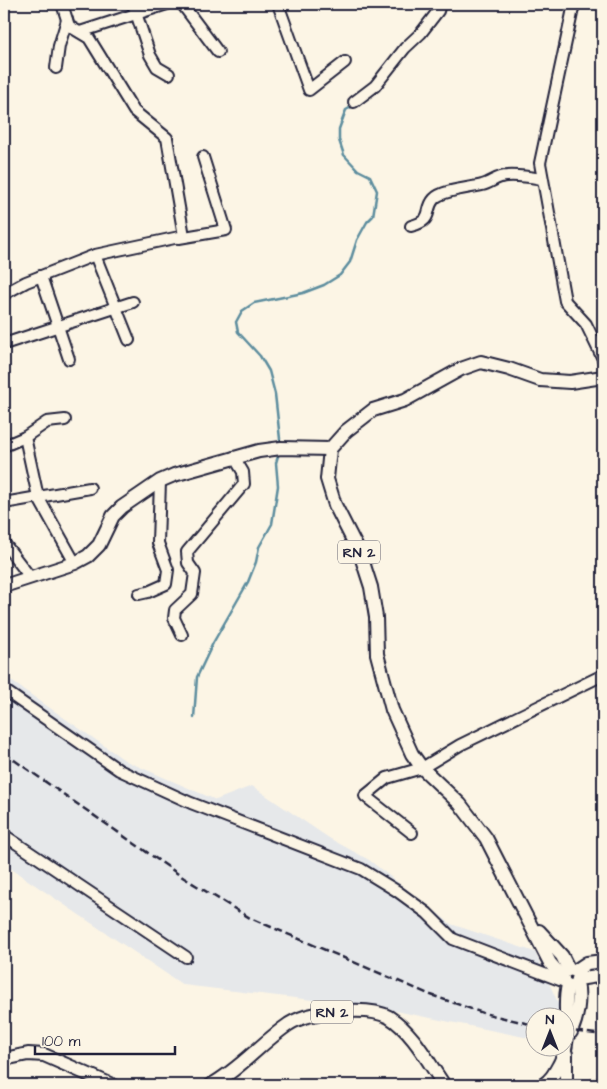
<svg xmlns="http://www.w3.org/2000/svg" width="607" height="1089" viewBox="0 0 607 1089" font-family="'Architects Daughter',sans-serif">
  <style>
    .built { fill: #e6e8ea }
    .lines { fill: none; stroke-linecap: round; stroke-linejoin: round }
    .stream { stroke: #5d8d9e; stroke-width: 2.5 }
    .minor-casing { stroke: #22223b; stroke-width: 14 }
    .major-casing { stroke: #22223b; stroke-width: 16 }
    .minor { stroke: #fcf5e5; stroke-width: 10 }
    .major { stroke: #fcf5e5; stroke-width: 12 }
    .rail { stroke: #22223b; stroke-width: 2.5; stroke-dasharray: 8 4; stroke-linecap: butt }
    .labels { text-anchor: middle; stroke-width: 5; stroke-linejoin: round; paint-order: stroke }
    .shield { fill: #fcf5e5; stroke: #63616e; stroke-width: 1 }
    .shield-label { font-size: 14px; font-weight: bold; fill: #22223b }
  </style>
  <rect width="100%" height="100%" fill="#fcf5e5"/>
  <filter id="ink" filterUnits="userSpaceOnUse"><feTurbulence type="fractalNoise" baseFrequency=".02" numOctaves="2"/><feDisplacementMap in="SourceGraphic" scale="10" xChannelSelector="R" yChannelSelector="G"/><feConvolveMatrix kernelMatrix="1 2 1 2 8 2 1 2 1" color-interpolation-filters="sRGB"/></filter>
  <g filter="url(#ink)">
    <polygon class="built" points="4,676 126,761 216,800 252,786 329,838 369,860 451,924 535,952 558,1003 558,1016 534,1016 534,1039 381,1008 183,985 4,864"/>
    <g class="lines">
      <g class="stream">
        <polyline points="405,56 415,45"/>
        <polyline points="280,439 275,394 269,371 260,356 238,332 236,322 242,311 254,303 303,293 324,285 340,275 350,262 357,240 367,222 373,216 377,191 370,176 358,170 344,155 339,140 339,129 346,110 355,105"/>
        <polyline points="194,718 197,677 213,643 248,582 256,562 259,547 272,524 278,486 276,463 278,456"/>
      </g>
      <defs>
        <g id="minor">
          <polyline points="133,4 150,55 157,67 169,74"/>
          <polyline points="182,4 218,52"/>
          <polyline points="278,4 309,90 345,62"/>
          <polyline points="574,4 540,163 565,301 586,324 603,359"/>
          <polyline points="80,32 167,4"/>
          <polyline points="56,68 59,46 67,20"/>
          <polyline points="354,102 375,86 405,48 421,33 438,11 440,4"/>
          <path d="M411 226C435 220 424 210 434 199 442 190 471 188 482 185 491 183 497 176 507 176 519 175 530 177 542 179"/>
          <polyline points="179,238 226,230 203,157"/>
          <polyline points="95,255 129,340"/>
          <polyline points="41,276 69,359"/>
          <polyline points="4,294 26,282 95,255 184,236 167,138 134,111 89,38 69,26 62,4"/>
          <polyline points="4,344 133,302"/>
          <polyline points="25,437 38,497 75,563"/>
          <polyline points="4,446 25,437 47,422 65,420"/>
          <polyline points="4,503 90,488"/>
          <polyline points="4,543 30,577"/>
          <polyline points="139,594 148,592 166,584 168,570 158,543 160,481"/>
          <polyline points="182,635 174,618 175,610 192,594 195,573 188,563 187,552 244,484 243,472 234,457"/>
          <polyline points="4,690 119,770 191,803 361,869 397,891 427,913 453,939 565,982"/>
          <polyline points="412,833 365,796 387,778 422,768 460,745 603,675"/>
          <polyline points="4,835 186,957"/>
          <polyline points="594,1085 603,1084"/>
        </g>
        <g id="major">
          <polyline points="4,586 75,563 88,556 99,545 113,516 122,507 160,481 174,475 259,451 281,448 330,449"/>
          <polyline points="539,931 562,956 569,970"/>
          <polyline points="575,971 587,963 603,961"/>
          <polyline points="563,978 550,963 486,838 460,804 422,768 412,754 392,710 377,654 376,617 371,587 361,556 335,505 327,479 330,449 346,431 373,410 405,400 461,369 481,362 509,369 540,380 570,382 603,377"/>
          <polyline points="578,979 597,976 603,972"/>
          <path d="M571 1032C578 1016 580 998 577 982"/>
          <polyline points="4,1059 28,1054 44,1055 112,1085"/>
          <path d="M211 1085C240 1069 261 1043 289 1024 303 1015 320 1013 336 1012 353 1010 374 1009 389 1017 413 1032 428 1062 444 1085"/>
          <path d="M543 1085C552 1079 555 1072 560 1063 574 1035 561 1012 568 985"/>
          <polyline points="566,1085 566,1054"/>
        </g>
      </defs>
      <use href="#minor" class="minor-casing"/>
      <use href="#major" class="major-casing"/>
      <use href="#minor" class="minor"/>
      <use href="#major" class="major"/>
      <g class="rail">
        <polyline points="4,753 184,878 250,918 431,995 483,1013 534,1025"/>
        <polyline points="564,1030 603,1035"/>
      </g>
    </g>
  </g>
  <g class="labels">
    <g class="shield">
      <rect x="338" y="540.5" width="42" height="23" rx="4"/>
      <rect x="311" y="1000.5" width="42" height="23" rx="4"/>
    </g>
    <g class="shield-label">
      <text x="359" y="557">RN 2</text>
      <text x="332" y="1017">RN 2</text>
    </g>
  </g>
  <rect width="607" height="1089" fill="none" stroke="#fcf5e5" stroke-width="20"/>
  <rect x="10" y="10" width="587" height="1069" fill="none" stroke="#22223b" stroke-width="2" filter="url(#ink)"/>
  <g transform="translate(550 1032)"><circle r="24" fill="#fcf5e5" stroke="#a5a1a1"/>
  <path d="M0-4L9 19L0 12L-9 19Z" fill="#22223b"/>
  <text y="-8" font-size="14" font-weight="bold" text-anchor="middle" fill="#22223b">N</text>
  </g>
  <path d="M35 1046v8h140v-8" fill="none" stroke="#22223b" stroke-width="2.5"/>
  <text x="42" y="1046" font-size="15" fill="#22223b" stroke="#fcf5e5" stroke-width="4" paint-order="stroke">100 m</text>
</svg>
